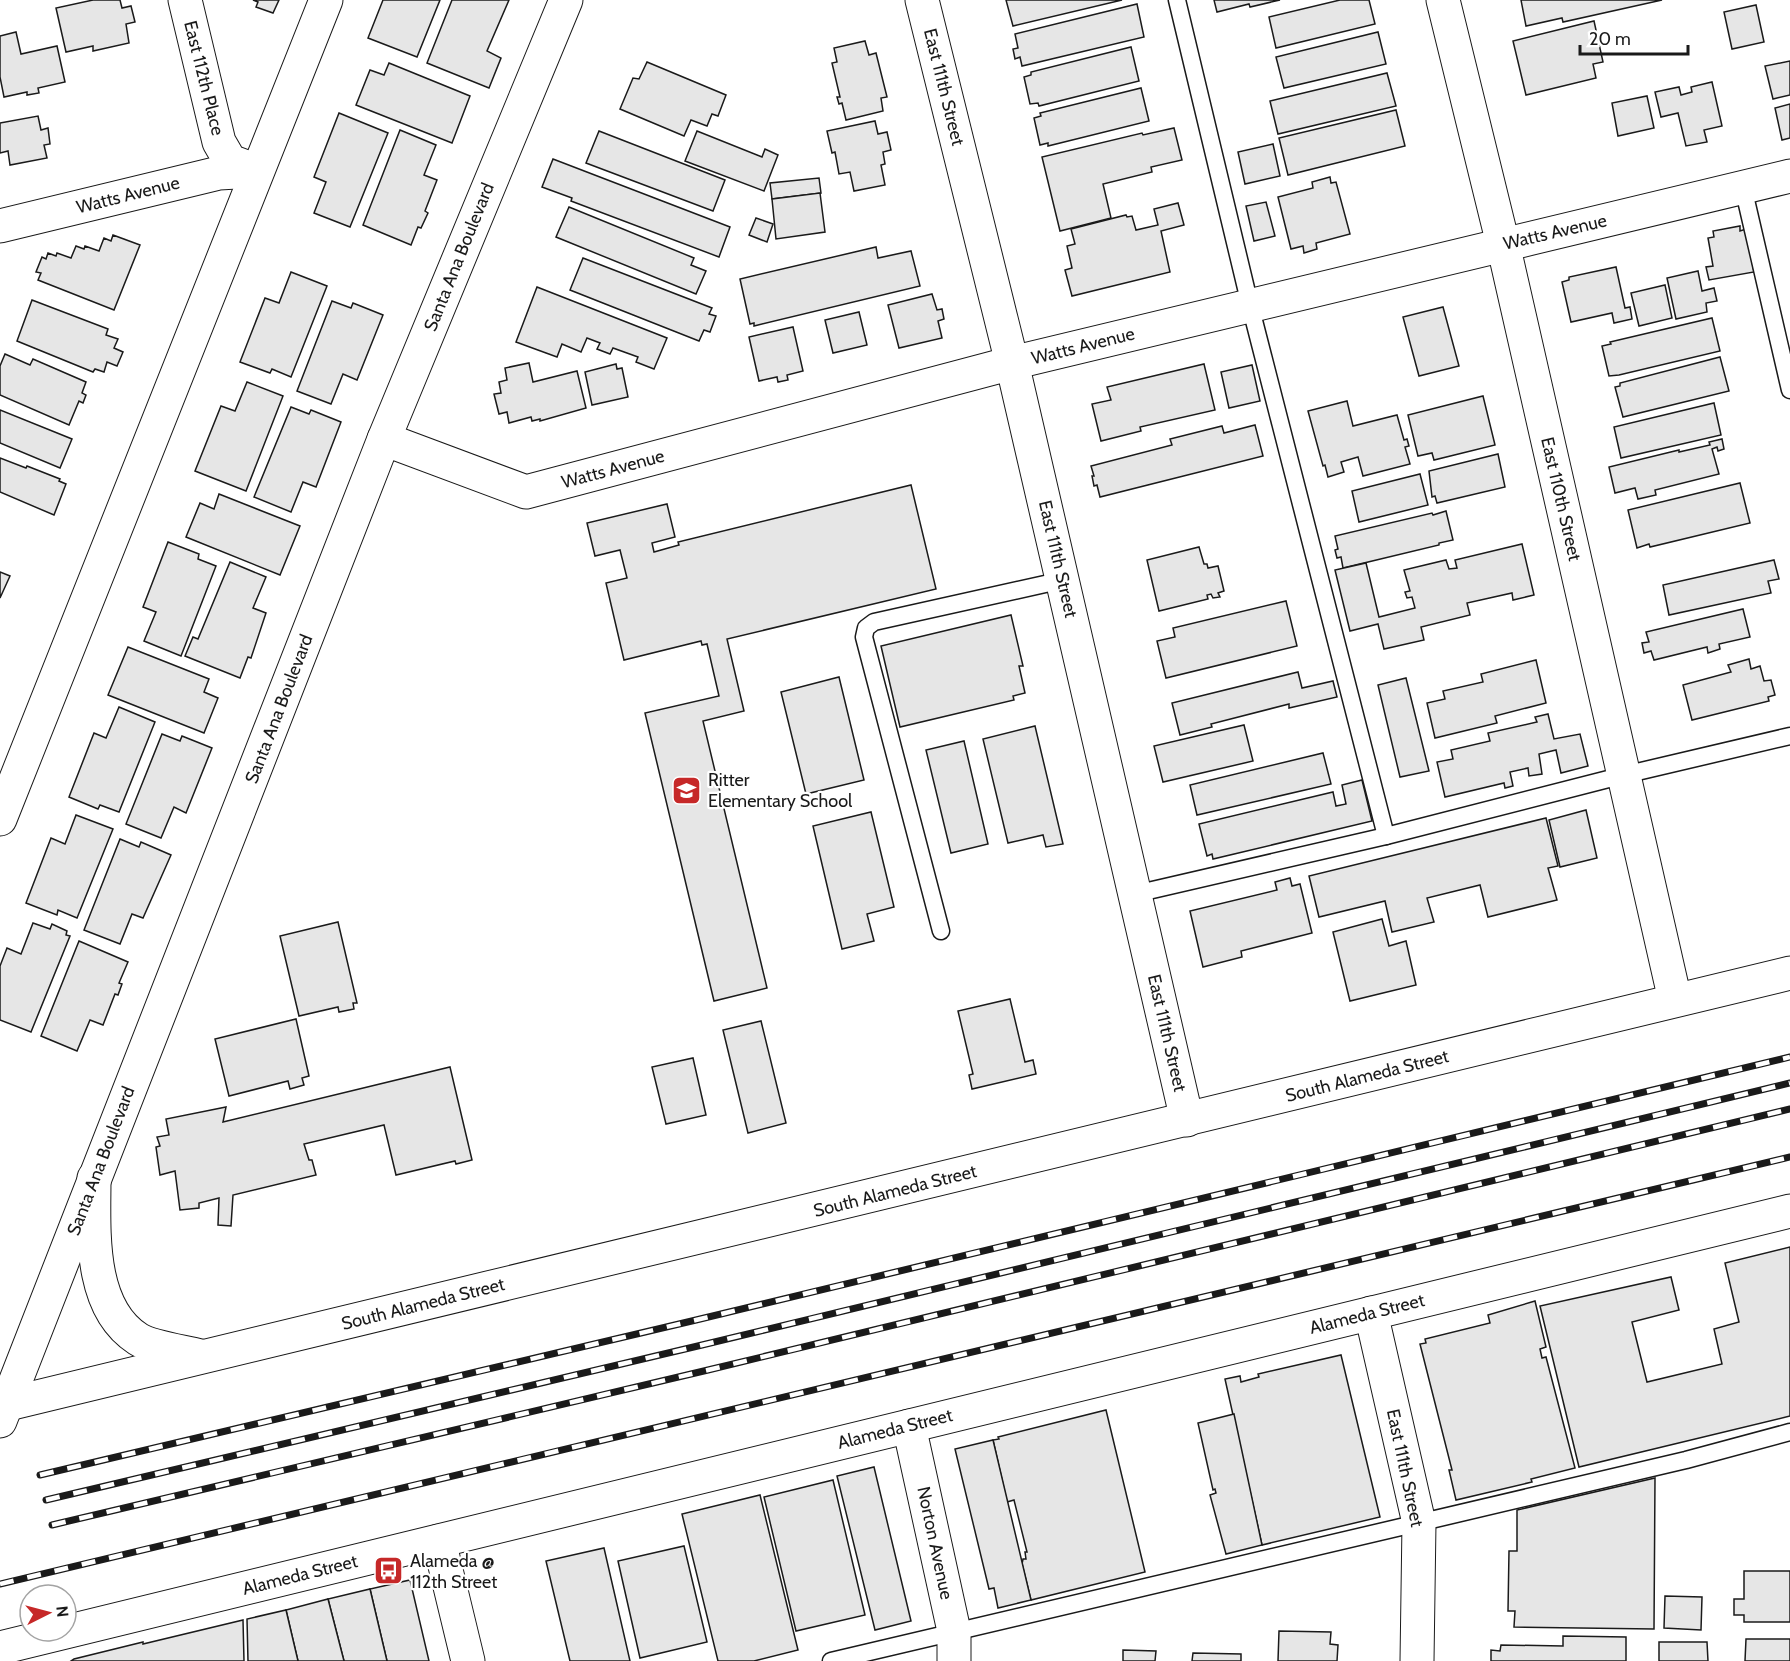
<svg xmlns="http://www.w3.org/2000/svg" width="1790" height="1661" viewBox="0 0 1790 1661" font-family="Cabin,sans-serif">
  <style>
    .building { fill: #e6e6e6; stroke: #1a1a1a; stroke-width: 1.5 }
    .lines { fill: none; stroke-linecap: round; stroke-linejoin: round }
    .service-casing { stroke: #1a1a1a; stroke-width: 19 }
    .minor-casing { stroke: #1a1a1a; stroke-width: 35 }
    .tertiary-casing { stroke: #1a1a1a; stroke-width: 35 }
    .primary-casing { stroke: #1a1a1a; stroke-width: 35 }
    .service { stroke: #fff; stroke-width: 16 }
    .minor { stroke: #fff; stroke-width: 33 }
    .tertiary { stroke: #fff; stroke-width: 33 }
    .primary { stroke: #fff; stroke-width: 33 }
    .rail-casing { stroke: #1a1a1a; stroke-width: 7 }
    .rail { stroke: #fff; stroke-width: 4.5; stroke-dasharray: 14; stroke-linecap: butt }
    .labels { text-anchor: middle; stroke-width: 4.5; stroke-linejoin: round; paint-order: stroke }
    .street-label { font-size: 18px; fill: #1a1a1a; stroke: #fff }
    .poi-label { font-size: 18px; fill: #1a1a1a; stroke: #fff; text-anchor: start }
  </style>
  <rect width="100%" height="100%" fill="#fff"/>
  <g class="building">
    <polygon points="93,0 120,0 122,8 131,6 135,22 126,24 129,43 93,51 93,46 66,52 56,8"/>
    <polygon points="253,0 279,0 273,13 256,7 258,2"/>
    <polygon points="383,0 440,0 417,57 368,38"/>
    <polygon points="452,0 509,0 487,51 501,58 489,88 427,63"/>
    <polygon points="1006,0 1122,0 1013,26"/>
    <polygon points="1214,0 1280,0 1250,7 1249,4 1217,12"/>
    <polygon points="1340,0 1369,0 1375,24 1276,48 1269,17"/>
    <polygon points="1521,0 1662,0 1563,22 1562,18 1526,26"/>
    <polygon points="1137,4 1144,37 1022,66 1020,57 1015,59 1013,49 1018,48 1015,34"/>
    <polygon points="1756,5 1764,42 1732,49 1724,12"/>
    <polygon points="1594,21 1603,62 1593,64 1596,78 1526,95 1513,41"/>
    <polygon points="16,32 21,54 57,46 65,82 38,88 39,93 27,95 27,92 4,97 0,77 0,36"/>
    <polygon points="1378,32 1386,64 1284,88 1276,57"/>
    <polygon points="865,41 869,55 876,53 887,97 881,98 883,111 846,120 842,103 839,104 837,97 840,97 832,63 837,62 834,48"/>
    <polygon points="1131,47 1139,81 1039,106 1038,103 1030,104 1024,77 1031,75 1031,72"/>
    <polygon points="1790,61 1790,95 1773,99 1765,66"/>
    <polygon points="647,62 726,95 718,116 712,114 707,126 691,120 684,136 620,109 633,78 639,79"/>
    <polygon points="389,63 470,96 452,143 356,105 370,70 384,75"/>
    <polygon points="1387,73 1396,106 1278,134 1270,101"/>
    <polygon points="1712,82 1722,126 1704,130 1707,142 1686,146 1678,113 1661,117 1655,92 1679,87 1681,95 1692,92 1691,87"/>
    <polygon points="1141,88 1149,121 1048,146 1048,143 1040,145 1034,118 1041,116 1040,113"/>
    <polygon points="1647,96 1654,128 1618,136 1612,103"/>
    <polygon points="1790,104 1790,138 1782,140 1775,108"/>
    <polygon points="1396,110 1405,146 1288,175 1279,138"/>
    <polygon points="339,113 388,133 350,227 314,213 326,182 314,177"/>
    <polygon points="38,116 41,130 48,128 50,144 44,145 47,158 10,165 8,151 0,153 0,123"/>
    <polygon points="875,121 878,134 887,132 891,150 883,152 885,164 881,165 885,185 854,191 850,172 839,174 835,152 832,153 827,131"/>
    <polygon points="1174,128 1182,160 1151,167 1152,172 1103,184 1111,218 1060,231 1042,157 1142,133 1143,135"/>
    <polygon points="400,130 436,145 424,175 437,180 425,211 428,213 421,228 418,227 411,245 363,225"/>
    <polygon points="599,131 725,180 713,211 586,163"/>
    <polygon points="697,131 762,157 765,149 778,155 764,191 685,161"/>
    <polygon points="1273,144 1280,176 1245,184 1238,152"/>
    <polygon points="553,159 730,227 719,257 571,201 572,198 542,187"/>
    <polygon points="1330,177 1331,183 1336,182 1350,234 1316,243 1317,249 1304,253 1303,246 1291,249 1278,197 1313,188 1312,182"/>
    <polygon points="819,178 821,193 772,199 770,183"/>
    <polygon points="820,193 825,232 776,239 772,199"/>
    <polygon points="1266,202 1275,236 1254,241 1246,206"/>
    <polygon points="1178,203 1184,225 1161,231 1170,272 1072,296 1065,270 1072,268 1067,246 1075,244 1071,229 1126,215 1127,217 1132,216 1136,230 1158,225 1154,209"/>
    <polygon points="569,207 694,258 691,265 706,271 696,294 556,237"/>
    <polygon points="756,218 773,224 767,242 749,235"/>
    <polygon points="1740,226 1740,231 1746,229 1754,272 1709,280 1706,267 1713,266 1708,238 1714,237 1713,231"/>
    <polygon points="113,235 140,245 114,310 38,280 41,273 36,272 42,257 46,259 48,253 56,256 57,253 71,258 76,246 84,249 85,246 99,251 104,238 111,241"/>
    <polygon points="876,247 878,258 911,251 920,286 754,326 754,323 750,324 740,279"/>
    <polygon points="583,258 712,308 709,314 716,316 710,332 704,330 699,341 570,290"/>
    <polygon points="1616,267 1625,308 1630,307 1632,319 1614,323 1612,313 1571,322 1562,282 1569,280 1569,277"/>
    <polygon points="1698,271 1702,291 1714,288 1717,301 1706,303 1707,312 1676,319 1667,278"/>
    <polygon points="291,272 327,286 291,377 272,369 270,373 240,362 265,298 279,303"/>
    <polygon points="1665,285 1672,318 1639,326 1631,293"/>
    <polygon points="537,287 667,338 654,369 636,362 638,357 613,348 610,354 597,349 600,343 587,338 581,352 562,344 557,357 516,342"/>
    <polygon points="932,294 937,310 942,309 944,319 938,321 942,338 899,348 888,305"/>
    <polygon points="32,300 108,329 106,335 118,339 114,348 123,352 117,366 107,362 104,372 95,369 93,372 17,341"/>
    <polygon points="332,301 351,308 353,303 383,315 357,380 343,374 331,404 297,391"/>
    <polygon points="1443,307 1459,366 1419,376 1403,317"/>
    <polygon points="859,312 867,345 833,353 825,320"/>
    <polygon points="1712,318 1720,351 1619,375 1609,376 1602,346 1611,344 1610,342"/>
    <polygon points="793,327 803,371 787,375 788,380 778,382 777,377 759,381 749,337"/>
    <polygon points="5,354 30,365 33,359 86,382 82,393 86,395 83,403 79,401 69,425 0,395 0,366"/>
    <polygon points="1720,357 1729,391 1623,417 1615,387 1620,386 1620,383"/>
    <polygon points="529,363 533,382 577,371 586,408 540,421 540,419 532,421 531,417 509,423 507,412 499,414 494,394 501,393 499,382 507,380 505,368"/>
    <polygon points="616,364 617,369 622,368 628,397 592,405 585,372"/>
    <polygon points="1204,364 1215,410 1140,427 1141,431 1101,441 1092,404 1111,400 1107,387"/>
    <polygon points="1252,365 1260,401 1229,408 1221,372"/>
    <polygon points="247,382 283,396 246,491 195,471 221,406 235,411"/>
    <polygon points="1483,396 1495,445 1434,460 1432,453 1418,456 1408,415"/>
    <polygon points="1347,401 1353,426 1397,415 1404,440 1407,439 1409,446 1405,447 1410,464 1363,476 1358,457 1341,462 1344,472 1328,477 1325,465 1323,466 1308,411"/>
    <polygon points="1714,403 1721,435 1621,458 1614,427"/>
    <polygon points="291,407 309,414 311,410 341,422 316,487 303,482 291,512 254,497"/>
    <polygon points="0,410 72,439 60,468 0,443"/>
    <polygon points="1255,425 1263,456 1100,497 1097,485 1094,486 1092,476 1094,476 1091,466 1172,445 1170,439 1222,426 1224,433"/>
    <polygon points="1722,439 1724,449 1718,451 1717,447 1712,449 1719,474 1655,490 1656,495 1638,499 1635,488 1615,493 1609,467 1679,450 1679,452 1710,445 1709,442"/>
    <polygon points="1498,454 1505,487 1437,503 1435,496 1432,497 1429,471"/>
    <polygon points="0,458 26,468 27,466 60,479 59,481 66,484 54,515 0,492"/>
    <polygon points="1420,474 1428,505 1359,522 1352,491"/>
    <polygon points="1740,483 1750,523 1650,547 1649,544 1637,548 1628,510"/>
    <polygon points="911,485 936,589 727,639 744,711 703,721 767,988 714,1001 645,713 719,696 707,644 702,645 701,641 624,660 606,583 627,578 620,550 595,556 587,523 667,504 675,537 652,543 654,552 679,545 678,542"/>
    <polygon points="219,494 300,526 280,575 186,537 200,503 214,509"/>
    <polygon points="1446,511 1453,540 1439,543 1439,545 1343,568 1341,557 1337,558 1335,550 1338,549 1335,536 1432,513 1433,515"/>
    <polygon points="168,542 199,554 198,559 216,566 181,656 144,641 156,612 143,607"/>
    <polygon points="1522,544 1534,595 1513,600 1512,593 1467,603 1470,615 1421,627 1424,640 1384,649 1378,624 1350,631 1335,570 1366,563 1379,617 1415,608 1412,597 1407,598 1405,592 1410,591 1404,570 1446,560 1449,569 1457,568 1455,560"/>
    <polygon points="1199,547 1204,564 1207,564 1208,568 1218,566 1224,591 1218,593 1220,597 1213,598 1211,594 1207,595 1208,599 1159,611 1147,560"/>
    <polygon points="1774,560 1779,579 1768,581 1771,593 1669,615 1663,585"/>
    <polygon points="230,562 266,577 253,608 266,613 251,658 248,657 240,678 185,656 193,637 198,639"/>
    <polygon points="0,572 10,576 0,598"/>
    <polygon points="1286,601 1297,646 1166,678 1157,641 1175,637 1173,628"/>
    <polygon points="1743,609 1750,637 1719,644 1720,649 1708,653 1707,647 1654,660 1651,651 1644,653 1642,643 1649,642 1646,632"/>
    <polygon points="1011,615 1023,666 1019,666 1025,693 1013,696 1014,700 900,727 881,646"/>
    <polygon points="128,647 209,679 204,692 218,698 204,733 108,695"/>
    <polygon points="1749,659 1751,669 1760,666 1764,681 1771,680 1775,695 1768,697 1769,701 1692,720 1683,685 1731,672 1728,665"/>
    <polygon points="1536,660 1546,703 1495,716 1497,723 1435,738 1427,703 1445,699 1443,691 1483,682 1481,674"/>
    <polygon points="1298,672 1302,688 1333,681 1337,697 1289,708 1289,704 1211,724 1212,727 1180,735 1172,703"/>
    <polygon points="839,677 864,780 806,794 781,692"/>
    <polygon points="1406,678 1429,771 1400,777 1378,685"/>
    <polygon points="119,707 155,722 119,812 100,805 98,809 69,797 94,733 106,738"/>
    <polygon points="1548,714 1554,739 1580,734 1588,766 1561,773 1556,750 1539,754 1542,774 1529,776 1528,768 1510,772 1513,786 1505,788 1504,783 1445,797 1437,762 1453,759 1451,750 1490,741 1488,733 1537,722 1535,717"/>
    <polygon points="1244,725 1253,761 1163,782 1154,746"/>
    <polygon points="1035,726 1063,844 1046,847 1043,835 1008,843 983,739"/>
    <polygon points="162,734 180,741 182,736 212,748 186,813 174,807 161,838 126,824"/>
    <polygon points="964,741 988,844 951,853 926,750"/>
    <polygon points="1323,753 1331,784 1197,815 1190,785"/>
    <polygon points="1362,780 1372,821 1213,859 1212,854 1207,856 1199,824 1333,792 1336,806 1346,804 1342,785"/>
    <polygon points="1586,810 1597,858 1560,867 1549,820"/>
    <polygon points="871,812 894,907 867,914 874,941 842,949 813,826"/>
    <polygon points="76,815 113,829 77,918 58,910 57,915 26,903 51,838 65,844"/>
    <polygon points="1546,818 1558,866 1548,868 1557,900 1488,917 1480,885 1427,898 1434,922 1392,932 1385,901 1319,917 1309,876"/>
    <polygon points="120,839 139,847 141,842 171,855 143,918 132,914 120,944 84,930"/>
    <polygon points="1290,878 1292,886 1300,884 1312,933 1241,951 1242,957 1203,967 1190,911 1277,890 1275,882"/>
    <polygon points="1382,919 1389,946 1406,941 1416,985 1350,1001 1333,932"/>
    <polygon points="338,922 357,1003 353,1003 354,1009 339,1012 338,1007 299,1016 280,936"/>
    <polygon points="33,923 50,929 52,924 67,931 66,935 70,936 31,1032 0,1020 0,966 7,948 21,954"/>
    <polygon points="79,941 128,962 119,983 122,984 118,995 115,994 103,1025 90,1020 77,1051 41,1036"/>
    <polygon points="1010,999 1025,1062 1033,1060 1036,1074 972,1089 969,1075 973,1074 958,1011"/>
    <polygon points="296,1019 309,1076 302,1078 304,1085 290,1089 288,1081 229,1096 215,1039"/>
    <polygon points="761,1021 786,1123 748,1133 723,1030"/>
    <polygon points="693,1058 706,1115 666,1124 652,1067"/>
    <polygon points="450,1067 472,1160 456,1164 455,1161 396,1175 384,1125 304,1144 309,1160 312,1160 316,1175 233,1195 231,1226 218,1225 219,1198 199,1203 199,1208 180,1210 175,1171 160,1175 156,1147 160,1146 157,1137 169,1135 166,1119 226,1107 223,1122"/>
    <polygon points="1790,1247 1790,1416 1579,1467 1540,1306 1671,1277 1679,1310 1632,1322 1647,1382 1722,1364 1714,1329 1739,1322 1725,1263"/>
    <polygon points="1535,1301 1546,1347 1540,1349 1542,1358 1546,1357 1575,1468 1531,1479 1532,1482 1456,1500 1449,1470 1452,1470 1420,1344 1426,1343 1425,1339 1490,1323 1488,1315"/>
    <polygon points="1341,1355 1380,1517 1262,1545 1225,1379 1240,1376 1241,1382 1259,1377 1258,1374"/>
    <polygon points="1106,1410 1145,1572 1031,1600 1022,1564 1023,1559 1026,1559 1025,1552 1027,1552 1014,1500 1007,1502 993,1440 999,1439 998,1437"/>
    <polygon points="1234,1414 1262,1545 1226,1554 1210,1495 1216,1493 1215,1489 1213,1490 1198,1423"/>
    <polygon points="993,1440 1031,1600 998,1608 994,1588 989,1589 955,1449"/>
    <polygon points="874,1467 911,1621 875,1630 837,1476"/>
    <polygon points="1655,1478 1654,1629 1514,1627 1515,1611 1508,1611 1509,1551 1517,1551 1517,1510"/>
    <polygon points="833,1480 865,1615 796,1631 764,1497"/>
    <polygon points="760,1495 798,1650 754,1661 718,1661 682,1514"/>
    <polygon points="684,1546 707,1642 640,1658 618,1561"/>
    <polygon points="604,1548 630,1661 570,1661 546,1561"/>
    <polygon points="1744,1571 1790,1571 1790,1622 1744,1622 1744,1615 1734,1615 1734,1599 1744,1599"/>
    <polygon points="410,1580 429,1661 387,1661 370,1589"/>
    <polygon points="370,1589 387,1661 344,1661 328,1599"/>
    <polygon points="1665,1596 1702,1597 1701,1630 1664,1628"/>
    <polygon points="328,1599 344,1661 298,1661 286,1610"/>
    <polygon points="286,1610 298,1661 248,1661 247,1619"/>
    <polygon points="243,1620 244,1661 71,1661 74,1659 143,1642 143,1644"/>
    <polygon points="1279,1631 1331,1632 1330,1644 1338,1645 1337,1661 1278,1661"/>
    <polygon points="1563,1636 1626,1637 1626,1661 1491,1661 1491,1650 1500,1651 1501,1645 1563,1646"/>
    <polygon points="1746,1639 1790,1639 1790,1661 1745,1661"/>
    <polygon points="1659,1642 1707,1642 1708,1661 1659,1661"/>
    <polygon points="1123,1650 1156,1651 1155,1661 1123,1661"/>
    <polygon points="1193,1653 1241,1654 1241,1661 1192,1661"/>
  </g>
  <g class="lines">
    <defs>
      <g id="service">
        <polyline points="1177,0 1250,305 1386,836"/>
        <polyline points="1743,187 1790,390"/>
        <polyline points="1135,894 1386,836 1624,775 1790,736"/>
        <polyline points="941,931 864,637 866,628 874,622 1063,580"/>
        <polyline points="831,1661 1686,1460 1790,1432"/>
      </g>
      <g id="minor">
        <polyline points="185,0 219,142 230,161 257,171"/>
        <polyline points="922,0 1012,363 1187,1120"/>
        <polyline points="1443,0 1503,244 1675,1000"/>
        <polyline points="0,226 219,173 257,171"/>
        <polyline points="384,439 526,492 1012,363 1790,176"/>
        <polyline points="1371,1313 1419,1523 1417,1661"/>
        <polyline points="909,1426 954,1631 954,1661"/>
        <polyline points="439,1541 468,1661"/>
      </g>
      <g id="tertiary">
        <polyline points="0,819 326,0"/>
        <polyline points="0,1421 384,439 566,0"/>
        <polyline points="0,1648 1790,1211"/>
      </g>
      <g id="primary">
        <path d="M94 1178C94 1230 88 1307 138 1339 150 1347 185 1352 200 1356"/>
        <polyline points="0,1406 1790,973"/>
      </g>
    </defs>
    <use href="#service" class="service-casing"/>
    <use href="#minor" class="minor-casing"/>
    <use href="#tertiary" class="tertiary-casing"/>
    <use href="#primary" class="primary-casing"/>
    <use href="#service" class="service"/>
    <use href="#minor" class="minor"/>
    <use href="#tertiary" class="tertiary"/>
    <use href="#primary" class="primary"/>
    <defs>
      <g id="rail">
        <polyline points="40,1475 696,1320 1790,1057"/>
        <polyline points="46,1500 702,1345 1790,1083"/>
        <polyline points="52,1525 708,1370 1790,1109"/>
        <polyline points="0,1584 1790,1157"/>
      </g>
    </defs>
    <use href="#rail" class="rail-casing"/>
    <use href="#rail" class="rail"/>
  </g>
  <defs>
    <symbol id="school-square" viewBox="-11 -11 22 22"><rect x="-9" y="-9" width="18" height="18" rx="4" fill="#c62828" stroke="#fff"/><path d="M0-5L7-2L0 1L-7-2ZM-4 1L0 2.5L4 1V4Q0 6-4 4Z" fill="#fff"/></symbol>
    <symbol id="bus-square" viewBox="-11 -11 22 22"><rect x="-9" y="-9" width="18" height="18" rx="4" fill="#c62828" stroke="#fff"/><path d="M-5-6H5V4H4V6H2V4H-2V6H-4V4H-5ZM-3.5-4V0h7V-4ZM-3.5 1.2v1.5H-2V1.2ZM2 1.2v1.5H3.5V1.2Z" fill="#fff"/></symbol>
  </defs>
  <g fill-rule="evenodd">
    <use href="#school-square" x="670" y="774" width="33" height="33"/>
    <use href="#bus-square" x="372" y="1554" width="33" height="33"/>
  </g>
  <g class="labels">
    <g class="street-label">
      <text transform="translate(204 78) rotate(76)" y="6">East 112th Place</text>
      <text transform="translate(944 87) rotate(76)" y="6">East 111th Street</text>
      <text transform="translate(128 195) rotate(-14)" y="6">Watts Avenue</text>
      <text transform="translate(1555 232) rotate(-13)" y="6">Watts Avenue</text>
      <text transform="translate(459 257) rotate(-68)" y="6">Santa Ana Boulevard</text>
      <text transform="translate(1083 346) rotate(-14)" y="6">Watts Avenue</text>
      <text transform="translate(613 469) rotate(-15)" y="6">Watts Avenue</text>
      <text transform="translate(1561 499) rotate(77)" y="6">East 110th Street</text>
      <text transform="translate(1058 559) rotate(77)" y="6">East 111th Street</text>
      <text transform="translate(279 709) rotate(-69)" y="6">Santa Ana Boulevard</text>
      <text transform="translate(1167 1033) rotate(77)" y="6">East 111th Street</text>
      <text transform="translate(1367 1076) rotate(-14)" y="6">South Alameda Street</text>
      <text transform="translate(101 1161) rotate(-69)" y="6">Santa Ana Boulevard</text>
      <text transform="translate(895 1191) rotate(-14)" y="6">South Alameda Street</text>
      <text transform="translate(423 1304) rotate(-14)" y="6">South Alameda Street</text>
      <text transform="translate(1367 1314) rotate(-14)" y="6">Alameda Street</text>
      <text transform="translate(895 1429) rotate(-14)" y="6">Alameda Street</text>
      <text transform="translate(1405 1468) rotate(78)" y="6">East 111th Street</text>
      <text transform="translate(935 1543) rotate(78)" y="6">Norton Avenue</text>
      <text transform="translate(300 1575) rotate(-14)" y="6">Alameda Street</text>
    </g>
    <g class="poi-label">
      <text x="708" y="786">Ritter<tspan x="708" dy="21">Elementary School</tspan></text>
      <text x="410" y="1567">Alameda @<tspan x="410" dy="21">112th Street</tspan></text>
    </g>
  </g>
  <g transform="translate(48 1613) rotate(84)"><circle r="28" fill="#ffffff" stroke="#a3a3a3" stroke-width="1.5"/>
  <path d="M0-4.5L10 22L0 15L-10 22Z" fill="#c62828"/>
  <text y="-9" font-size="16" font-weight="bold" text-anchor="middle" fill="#1a1a1a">N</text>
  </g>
  <path d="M1580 45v9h108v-9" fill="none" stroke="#1a1a1a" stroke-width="3"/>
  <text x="1589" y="45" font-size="18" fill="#1a1a1a" stroke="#ffffff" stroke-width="4.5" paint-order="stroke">20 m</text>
</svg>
